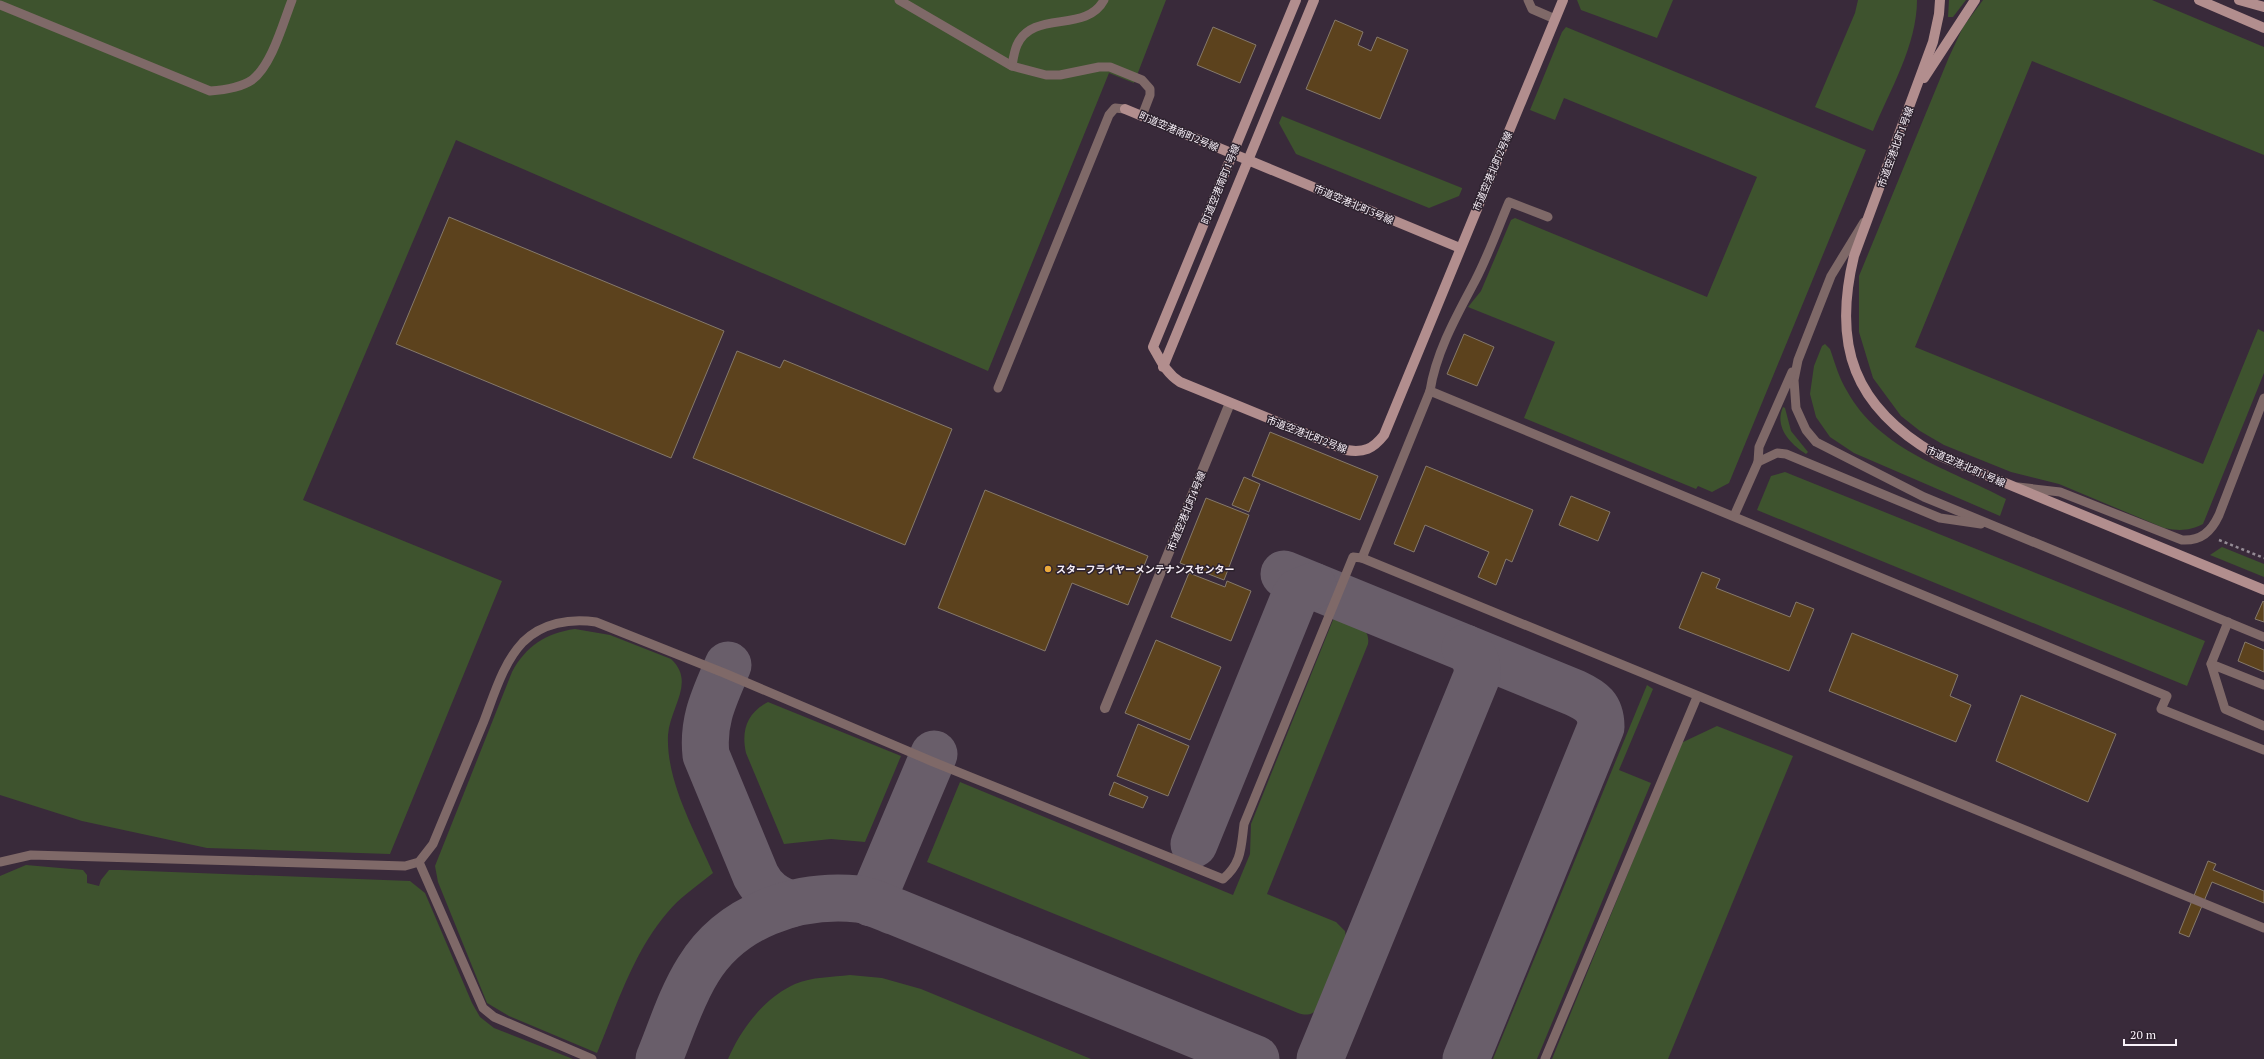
<svg xmlns="http://www.w3.org/2000/svg" width="2264" height="1059" viewBox="0 0 2264 1059" font-family="'PT Serif','Noto Sans JP',serif">
  <style>
    .built { fill: #392a3a }
    .green { fill: #3e532e }
    .lines { fill: none; stroke-linecap: round; stroke-linejoin: round }
    .taxiway { stroke: #695e6a; stroke-width: 47 }
    .building { fill: #5c421d; stroke: #85796b }
    .path { stroke: #948b95; stroke-width: 2.5; stroke-dasharray: 3 3; stroke-linecap: butt }
    .lane { stroke: #7f6968; stroke-width: 9 }
    .street { stroke: #7f6968; stroke-width: 10 }
    .secondary { stroke: #b28e8e; stroke-width: 10 }
    .poi-dot { fill: #eca93a; stroke: #2d222e; stroke-width: 1.5 }
    .labels { text-anchor: middle; stroke-width: 3; stroke-linejoin: round; paint-order: stroke }
    .street-label { font-size: 10px; fill: #f9f1f9; stroke: #2d222e }
    .poi-label { font-size: 10px; font-weight: bold; fill: #f9f1f9; stroke: #2d222e; text-anchor: start }
  </style>
  <rect width="100%" height="100%" fill="#2d222e"/>
  <rect class="built" x="0" y="0" width="2264" height="1059"/>
  <g class="green">
    <polygon points="0,0 1166,0 1134,83 1109,73 988,371 456,140 303,500 502,581 390,854 207,848 82,821 0,795"/>
    <polygon points="1577,0 1673,0 1657,38 1581,10"/>
    <path d="M1858 0H1917C1917 45 1890 90 1873 131L1815 107 1855 13Z"/>
    <polygon points="1949,0 1966,0 1953,17 1948,17"/>
    <path d="M1983 0H2152L2264 47V155L2032 61 1915 347 2203 464 2258 329 2264 332V373L2203 524C2189 531 2179 531 2164 528L2059 484 2011 472 1944 445 1920 431 1901 416 1873 378 1859 332V276L1949 57 1963 27Z"/>
    <polygon points="1566,27 1866,150 1729,483 1712,492 1698,486 1696,489 1524,418 1555,342 1468,307 1481,291 1511,220 1515,218 1707,297 1757,177 1564,98 1555,120 1530,110 1562,32"/>
    <polygon points="1282,116 1462,188 1462,189 1459,196 1429,208 1296,154 1279,123"/>
    <path d="M1825 344 1830 349C1835 363 1839 378 1847 391 1880 451 1950 469 2006 499L2000 516 1854 453 1830 437 1816 417 1810 394 1814 366 1822 346Z"/>
    <path d="M1783 407 1785 408 1791 431 1808 452 1806 454C1790 444 1774 427 1783 407Z"/>
    <polygon points="1785,472 2205,641 2187,686 1757,510 1771,476"/>
    <polygon points="2222,547 2264,564 2264,577 2210,555"/>
    <path d="M1335 615C1350 621 1371 625 1368 644L1267 894 1336 922 1345 931 1347 943 1319 1008C1312 1015 1307 1016 1298 1013L927 862 960 782 1233 895 1250 854 1251 824Z"/>
    <path d="M575 629 610 635 671 659C696 682 670 707 668 735 666 782 695 831 713 873 697 886 680 897 667 913 633 953 617 1005 597 1053L509 1016 487 1003 438 882 435 866 512 672C526 646 546 633 575 629Z"/>
    <polygon points="1647,685 1653,689 1619,770 1651,783 1537,1059 1493,1059"/>
    <path d="M768 702 901 756 865 842 831 839 784 844 746 753C741 730 747 713 768 702Z"/>
    <polygon points="1717,726 1793,756 1668,1059 1552,1059 1681,743"/>
    <polygon points="26,865 83,870 87,875 87,883 99,886 101,880 109,870 120,870 410,881 425,893 472,1003 480,1017 494,1028 573,1059 0,1059 0,876"/>
    <path d="M850 975 882 978 921 989 1091 1059H728C741 1029 764 998 795 984 811 977 833 977 850 975Z"/>
  </g>
  <g class="lines">
    <g class="taxiway">
      <path d="M1284 574 1575 693C1592 701 1601 707 1601 727L1466 1059"/>
      <path d="M728 665C715 696 702 720 706 755L756 876C764 891 774 898 790 904"/>
      <polyline points="1194,844 1294,598 1298,592 1313,586"/>
      <polyline points="871,903 934,754"/>
      <path d="M659 1059C671 1030 681 997 698 970 731 916 797 893 858 899 870 900 884 908 896 912L1256 1059"/>
      <path d="M1320 1059 1477 676C1478 664 1475 655 1465 648"/>
    </g>
  </g>
  <g class="building">
    <polygon points="1335,20 1363,32 1358,45 1371,51 1377,37 1408,50 1380,119 1306,89"/>
    <polygon points="1213,27 1256,45 1240,83 1197,65"/>
    <polygon points="449,217 724,331 671,458 396,344"/>
    <polygon points="1464,334 1494,347 1477,386 1447,374"/>
    <polygon points="737,351 780,368 784,360 952,429 905,545 693,458"/>
    <polygon points="1270,432 1378,476 1360,520 1252,476"/>
    <polygon points="1426,466 1533,510 1512,562 1506,559 1496,585 1478,577 1489,552 1425,525 1414,552 1394,544"/>
    <polygon points="1244,477 1260,484 1249,512 1232,505"/>
    <polygon points="985,490 1148,556 1128,605 1072,583 1045,651 938,608"/>
    <polygon points="1571,496 1610,512 1598,541 1559,525"/>
    <polygon points="1206,498 1249,515 1224,580 1180,563"/>
    <polygon points="1702,572 1720,579 1716,588 1790,617 1796,602 1814,609 1789,671 1679,628"/>
    <polygon points="1189,573 1225,587 1227,581 1251,591 1231,641 1171,617"/>
    <polygon points="2263,601 2264,602 2264,622 2255,619"/>
    <polygon points="1852,633 1958,675 1950,696 1971,705 1956,742 1829,691"/>
    <polygon points="1156,640 1221,667 1190,740 1125,713"/>
    <polygon points="2245,642 2264,650 2264,672 2238,661"/>
    <polygon points="2021,695 2116,734 2088,802 1996,761"/>
    <polygon points="1138,724 1189,746 1168,796 1117,776"/>
    <polygon points="1114,782 1148,797 1143,808 1109,795"/>
    <polygon points="2208,861 2216,864 2213,870 2264,891 2264,903 2212,882 2189,937 2179,933"/>
  </g>
  <g class="lines">
    <polyline class="path" points="2219,540 2264,558"/>
    <g class="lane">
      <polyline points="899,0 1012,66 1046,75 1060,75 1099,67 1110,67 1142,80 1150,89 1150,95 1142,116"/>
      <polyline points="1528,0 1532,9 1555,19"/>
      <path d="M0 5 210 91C224 90 240 88 252 80 272 65 283 23 292 0"/>
      <path d="M1012 66C1013 60 1014 52 1017 45 1033 9 1086 34 1104 0"/>
      <polyline points="1864,222 1831,276 1798,360 1794,380 1796,408 1806,430 1816,442 1924,497 2264,637"/>
      <polyline points="998,388 1109,115 1115,108 1125,109"/>
      <path d="M1430 391C1436 352 1457 315 1475 281 1488 256 1498 228 1509 202L1548 217"/>
      <polyline points="1758,462 1777,453 1786,454 1940,518 1981,524"/>
      <path d="M2018 487 2060 492 2182 540C2201 541 2211 532 2219 515L2264 398"/>
      <polyline points="1734,516 1758,462 1759,447 1792,372"/>
      <polyline points="2211,664 2228,622"/>
      <polyline points="2264,685 2211,664 2225,709 2264,726"/>
      <polyline points="2264,750 2161,709 2167,696 1430,391 1362,558 2264,928"/>
      <path d="M0 862 31 855 405 866 419 862 433 844C450 803 467 762 484 721 494 695 503 663 523 642 542 623 570 618 596 622L724 673 931 761 1223 879C1242 863 1241 847 1244 824L1353 557 1362 558"/>
      <polyline points="419,862 483,1008 494,1017 592,1059"/>
      <polyline points="1545,1059 1697,697"/>
    </g>
    <polyline class="street" points="1105,708 1230,403"/>
    <g class="secondary">
      <path d="M1296 0 1153 347C1161 361 1166 373 1180 382L1346 450C1364 453 1373 449 1384 435L1563 0"/>
      <path d="M1940 0 1939 14 1933 42 1854 256C1832 346 1854 407 1935 454L2264 590"/>
      <polyline points="2199,0 2264,28"/>
      <polyline points="2239,0 2264,7"/>
      <polyline points="1924,78 1975,0"/>
      <polyline points="1125,109 1460,248"/>
      <polyline points="1163,367 1314,0"/>
    </g>
  </g>
  <circle class="poi-dot" cx="1048" cy="569" r="4"/>
  <g class="labels">
    <g class="street-label">
      <text transform="translate(1179 131) rotate(23)" y="4">町道空港南町2号線</text>
      <text transform="translate(1895 147) rotate(-70)" y="4">市道空港北町1号線</text>
      <text transform="translate(1492 171) rotate(-67)" y="4">市道空港北町2号線</text>
      <text transform="translate(1220 184) rotate(-68)" y="4">町道空港南町1号線</text>
      <text transform="translate(1354 204) rotate(23)" y="4">市道空港北町3号線</text>
      <text transform="translate(1307 434) rotate(21)" y="4">市道空港北町2号線</text>
      <text transform="translate(1966 466) rotate(24)" y="4">市道空港北町1号線</text>
      <text transform="translate(1186 511) rotate(-68)" y="4">市道空港北町4号線</text>
    </g>
    <g class="poi-label">
      <text x="1056" y="573">スターフライヤーメンテナンスセンター</text>
    </g>
  </g>
  <path d="M2124 1039v6h52v-6" fill="none" stroke="#f9f1f9" stroke-width="2"/>
  <text x="2130" y="1039" font-size="12" fill="#f9f1f9" stroke="#2d222e" stroke-width="3" paint-order="stroke">20 m</text>
</svg>
